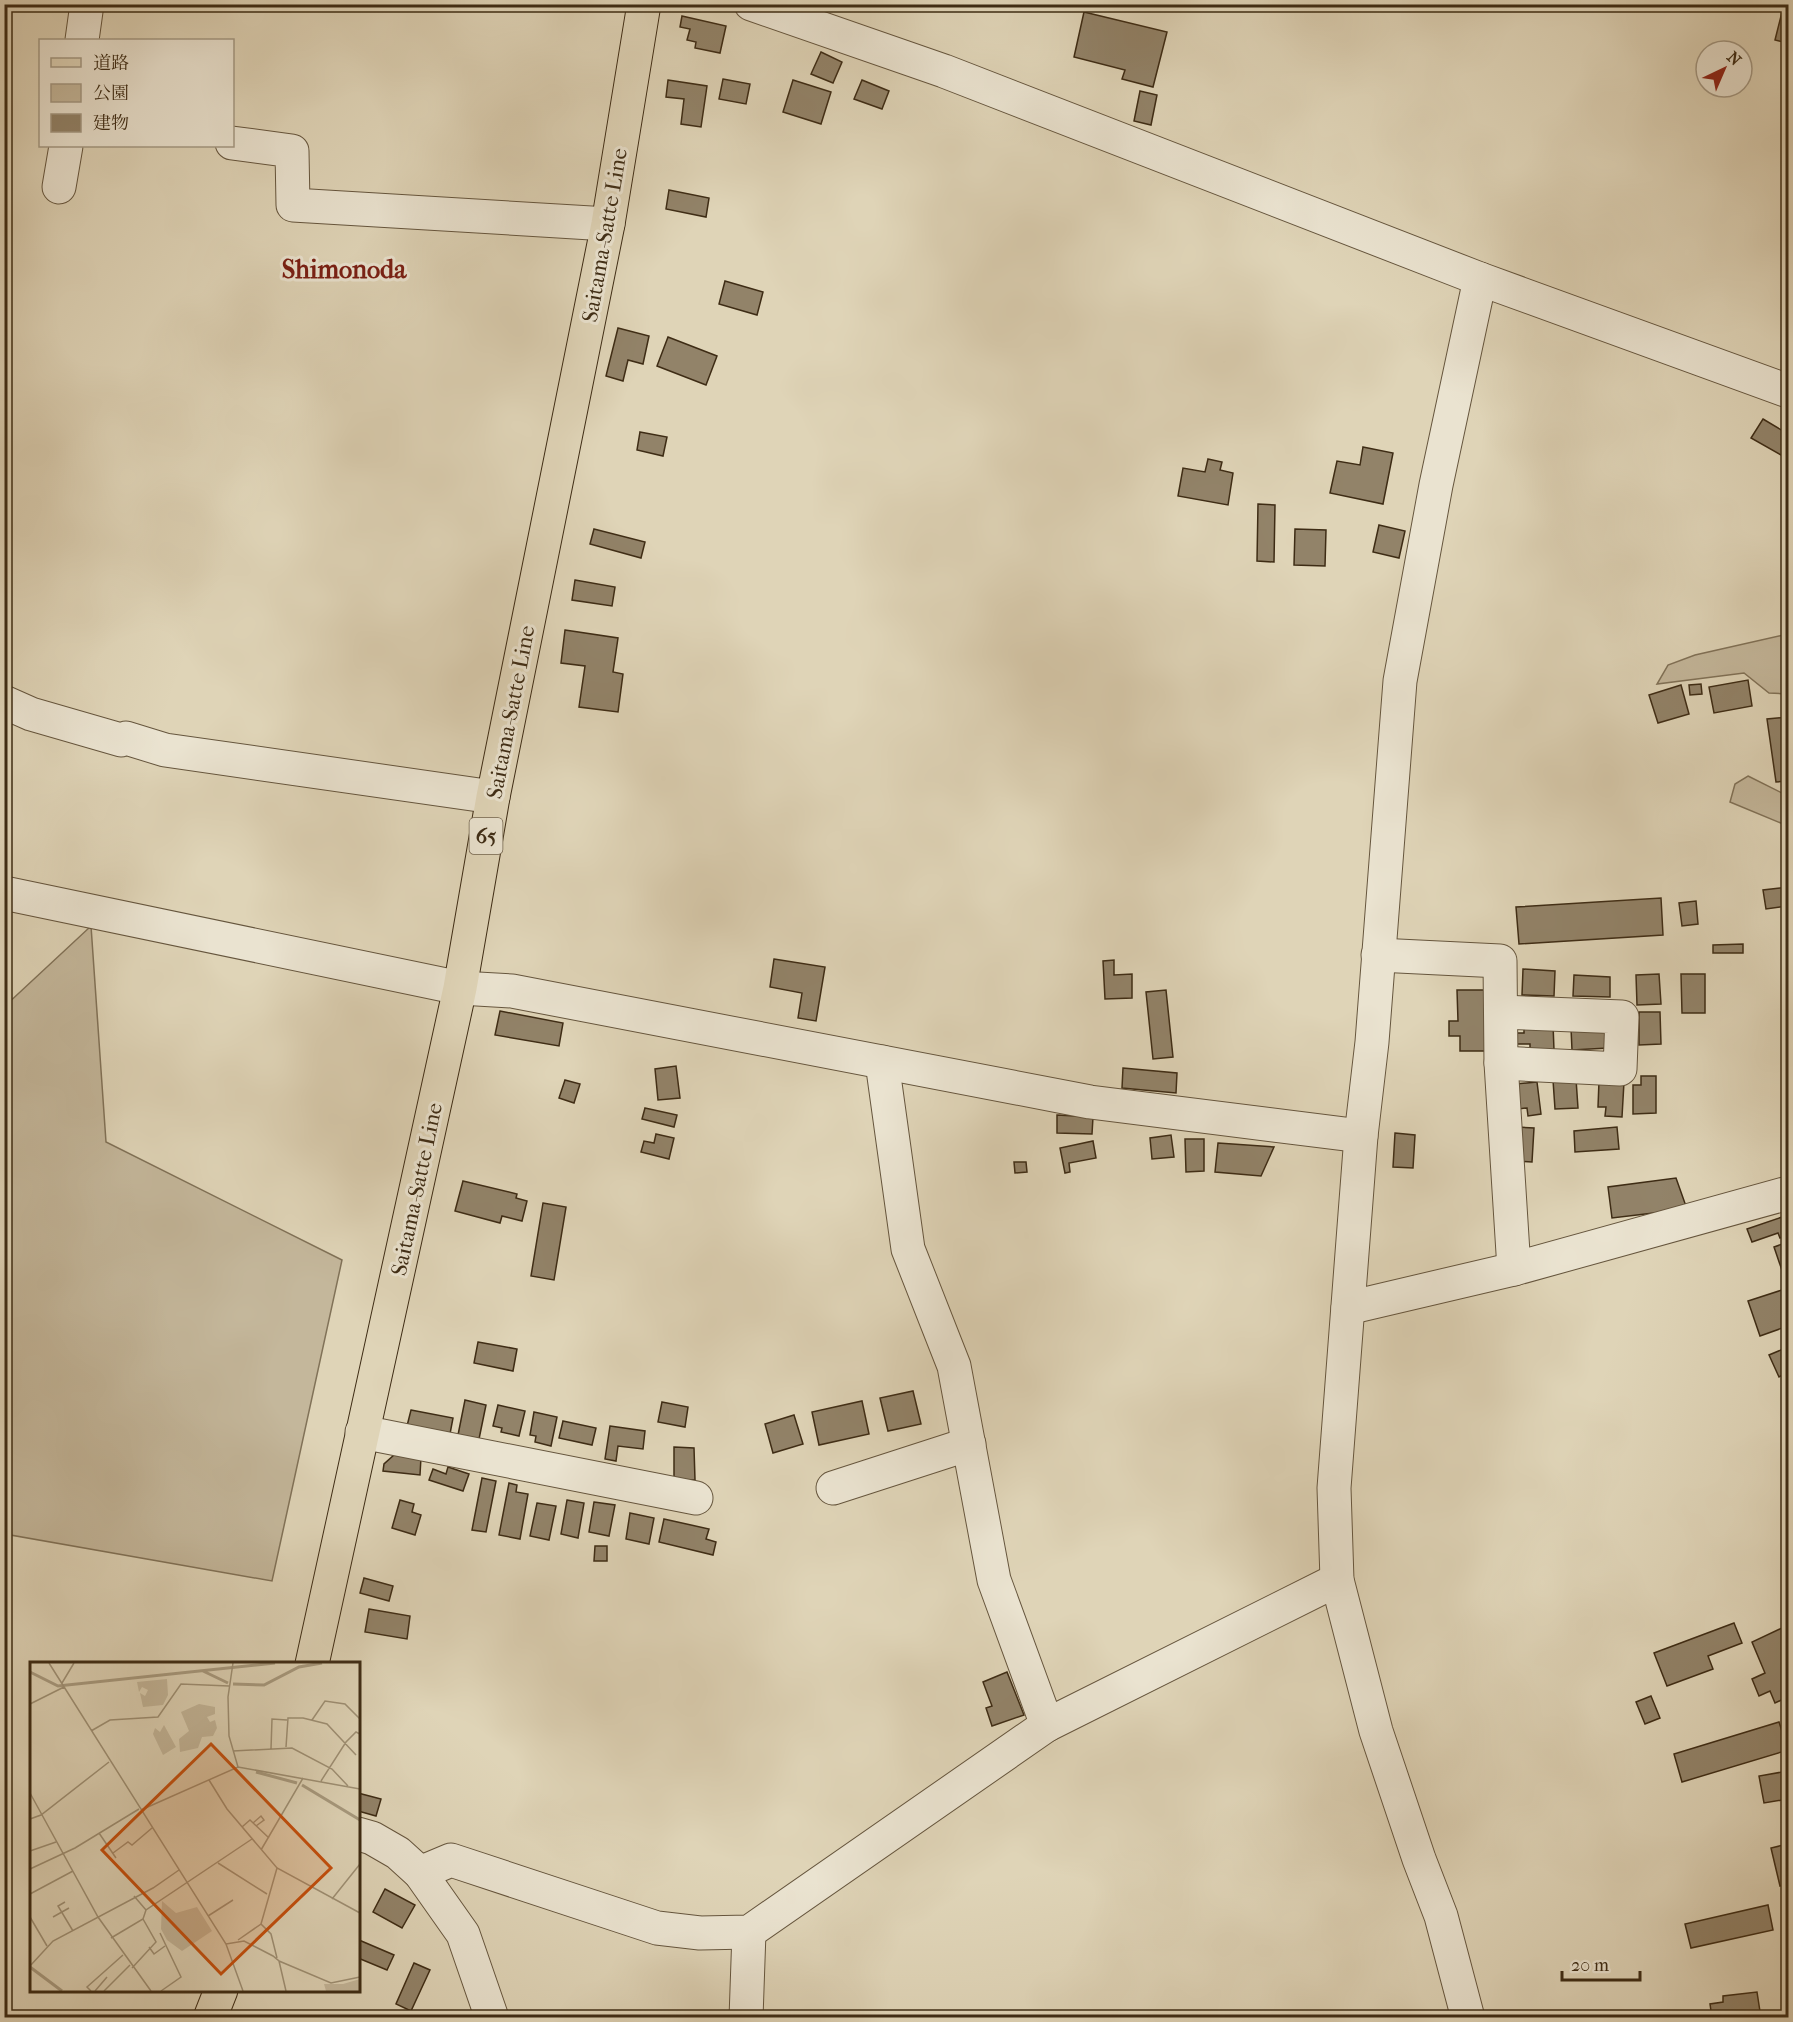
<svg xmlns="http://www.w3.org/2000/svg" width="1793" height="2022" viewBox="0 0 1793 2022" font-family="'IM FELL French Canon','Noto Serif JP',serif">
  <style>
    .green { fill: #c4b79b; stroke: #817258; stroke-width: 1.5 }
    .building { fill: #928369; stroke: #3e2c15; stroke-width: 1.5 }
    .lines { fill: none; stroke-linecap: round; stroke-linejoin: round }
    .minor-casing { stroke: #66563e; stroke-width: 35 }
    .major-casing { stroke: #3e2c15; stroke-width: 35 }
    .minor { stroke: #eae3d0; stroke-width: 33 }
    .major { stroke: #dfd4b7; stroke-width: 33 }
    .labels { text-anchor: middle; stroke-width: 6; stroke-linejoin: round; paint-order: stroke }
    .shield { fill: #eae3d0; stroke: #72634d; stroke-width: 1.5 }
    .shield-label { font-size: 21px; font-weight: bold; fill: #3e2c15 }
    .street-label { font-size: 22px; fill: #3e2c15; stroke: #eae3d0 }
    .quarter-label { font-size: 26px; font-weight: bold; fill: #7a1f14; stroke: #eae3d0 }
    .inset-river { fill: none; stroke: #a89b80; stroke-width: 3 }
    .inset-road { fill: none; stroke: #9f9176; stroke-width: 1.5 }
    .view { fill: #c6500e; fill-opacity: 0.15; stroke: #c6500e; stroke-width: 3 }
    .inset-edge { fill: none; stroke: #3e2c15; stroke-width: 3 }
  </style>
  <rect width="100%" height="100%" fill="#dfd4b7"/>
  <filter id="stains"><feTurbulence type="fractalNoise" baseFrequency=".00333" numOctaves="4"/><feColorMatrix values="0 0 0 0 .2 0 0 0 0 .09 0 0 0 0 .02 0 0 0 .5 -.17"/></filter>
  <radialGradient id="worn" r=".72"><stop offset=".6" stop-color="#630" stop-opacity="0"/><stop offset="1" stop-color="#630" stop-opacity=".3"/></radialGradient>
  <g class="green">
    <polygon points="1788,634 1788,694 1769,693 1744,673 1657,684 1668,665 1695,655"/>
    <polygon points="1748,776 1788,796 1788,826 1730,802 1735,784"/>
    <polygon points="91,926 106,1142 342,1260 272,1581 5,1534 5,1006"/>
  </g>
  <g class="building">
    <polygon points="1784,4 1788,4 1788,43 1775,40"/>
    <polygon points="1084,12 1167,32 1153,87 1122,79 1125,70 1074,57"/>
    <polygon points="682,16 726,26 720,53 695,48 696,42 687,40 690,29 680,27"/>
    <polygon points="821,52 842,62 833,83 811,74"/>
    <polygon points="723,79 750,84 746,104 719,99"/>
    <polygon points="668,80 707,86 701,127 681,124 684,99 666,97"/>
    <polygon points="793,80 831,92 821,124 783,112"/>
    <polygon points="862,80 889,91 882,109 854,99"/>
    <polygon points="1140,91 1157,95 1151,125 1134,121"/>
    <polygon points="669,190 709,198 706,217 666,209"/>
    <polygon points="725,281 763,292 757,315 719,304"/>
    <polygon points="618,328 649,336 643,364 628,360 623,381 606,376"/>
    <polygon points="668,337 717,356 706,385 657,366"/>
    <polygon points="1763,419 1788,434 1788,442 1781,455 1751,438"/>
    <polygon points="640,432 667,437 663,456 637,450"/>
    <polygon points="1363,447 1393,453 1383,504 1330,493 1337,461 1360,465"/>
    <polygon points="1208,459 1222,462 1220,470 1233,473 1228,505 1178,496 1183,468 1205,472"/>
    <polygon points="1258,504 1275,505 1274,562 1257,561"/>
    <polygon points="1379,525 1405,531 1399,558 1373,552"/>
    <polygon points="594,529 645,542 641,558 590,544"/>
    <polygon points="1295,529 1326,530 1325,566 1294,565"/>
    <polygon points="575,580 615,587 612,606 572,600"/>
    <polygon points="565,630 618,638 613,672 623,674 618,712 579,707 585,666 561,663"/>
    <polygon points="1748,680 1752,706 1714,713 1709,687"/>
    <polygon points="1701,684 1702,694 1690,695 1689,685"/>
    <polygon points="1681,685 1689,714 1658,723 1649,695"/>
    <polygon points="1788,717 1788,781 1776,782 1767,719"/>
    <polygon points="1788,887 1788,906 1766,909 1763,890"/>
    <polygon points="1661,898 1663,935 1519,944 1516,907"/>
    <polygon points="1696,901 1698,924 1682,926 1679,903"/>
    <polygon points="1743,944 1743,953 1713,953 1713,945"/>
    <polygon points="774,959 825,967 816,1021 798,1018 802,993 770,987"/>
    <polygon points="1114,960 1114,975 1132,974 1132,998 1105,999 1103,961"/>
    <polygon points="1523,969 1555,971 1554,996 1522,995"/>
    <polygon points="1659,974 1661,1004 1637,1005 1636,975"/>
    <polygon points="1681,974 1705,974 1705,1013 1682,1013"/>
    <polygon points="1574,975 1610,977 1610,997 1573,996"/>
    <polygon points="1166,990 1173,1057 1153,1059 1146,992"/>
    <polygon points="1457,990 1486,990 1485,1051 1460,1051 1460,1036 1449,1036 1449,1021 1458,1021"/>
    <polygon points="500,1011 563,1023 559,1046 495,1035"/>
    <polygon points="1639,1012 1660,1012 1661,1044 1639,1045"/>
    <polygon points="1524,1024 1553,1024 1554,1050 1530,1050 1530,1044 1515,1044 1515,1033 1524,1033"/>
    <polygon points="1607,1027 1608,1048 1572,1050 1571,1028"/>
    <polygon points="676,1066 680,1098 658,1100 655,1069"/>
    <polygon points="1123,1068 1177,1073 1176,1093 1122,1088"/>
    <polygon points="1641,1076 1656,1076 1656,1113 1633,1114 1633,1085 1641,1085"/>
    <polygon points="1576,1079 1578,1108 1555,1109 1553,1080"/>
    <polygon points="565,1080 580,1084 574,1103 559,1098"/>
    <polygon points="1599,1081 1624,1082 1622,1117 1605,1116 1606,1107 1598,1107"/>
    <polygon points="1537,1082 1541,1114 1528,1116 1527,1108 1518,1109 1515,1084"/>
    <polygon points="645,1108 677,1115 674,1127 642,1119"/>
    <polygon points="1057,1115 1093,1117 1092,1134 1057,1133"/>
    <polygon points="1517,1127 1534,1128 1532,1162 1515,1161"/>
    <polygon points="1617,1127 1619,1149 1575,1152 1574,1131"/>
    <polygon points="1395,1133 1415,1135 1413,1168 1393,1167"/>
    <polygon points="656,1134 674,1138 669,1159 641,1152 644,1141 654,1143"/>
    <polygon points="1171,1135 1174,1157 1152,1159 1150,1138"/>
    <polygon points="1185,1139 1204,1139 1204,1171 1186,1172"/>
    <polygon points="1093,1141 1096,1158 1069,1163 1070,1172 1065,1173 1060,1148"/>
    <polygon points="1218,1143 1274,1147 1261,1176 1215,1172"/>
    <polygon points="1014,1162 1026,1162 1027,1172 1015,1173"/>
    <polygon points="1676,1178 1687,1209 1612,1218 1608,1187"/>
    <polygon points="463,1181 517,1194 516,1198 527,1201 522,1221 502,1216 500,1223 455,1211"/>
    <polygon points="543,1203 566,1207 554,1280 531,1276"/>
    <polygon points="1788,1215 1788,1235 1780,1238 1778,1233 1752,1242 1747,1229"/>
    <polygon points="1788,1242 1788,1288 1774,1247"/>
    <polygon points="1782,1290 1788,1305 1788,1326 1760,1336 1748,1301"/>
    <polygon points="478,1342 517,1349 513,1371 474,1363"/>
    <polygon points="1788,1347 1788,1383 1784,1374 1779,1377 1769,1355"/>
    <polygon points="913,1391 921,1424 888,1431 880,1398"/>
    <polygon points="465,1400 486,1405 479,1439 458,1435"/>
    <polygon points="862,1401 869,1434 819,1445 812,1412"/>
    <polygon points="662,1402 688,1407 685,1427 658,1422"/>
    <polygon points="498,1405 525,1411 519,1436 501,1432 502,1428 493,1426"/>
    <polygon points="411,1410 453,1418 450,1434 407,1426"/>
    <polygon points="534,1412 557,1417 551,1446 535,1442 536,1436 530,1435"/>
    <polygon points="794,1415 803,1444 773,1453 765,1424"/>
    <polygon points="563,1421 596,1428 592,1445 559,1438"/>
    <polygon points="610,1426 645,1431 643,1449 618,1446 616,1461 605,1459"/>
    <polygon points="674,1447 694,1448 695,1480 674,1480"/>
    <polygon points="394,1455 421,1457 420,1475 383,1471 384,1464"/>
    <polygon points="448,1467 469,1474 463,1491 429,1480 433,1469 446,1474"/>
    <polygon points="482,1478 496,1481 486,1532 472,1530"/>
    <polygon points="509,1483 517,1485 516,1492 528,1494 520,1539 499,1535"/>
    <polygon points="400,1500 414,1504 412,1512 421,1515 415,1535 392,1528"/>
    <polygon points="567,1500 584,1503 578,1538 561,1534"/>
    <polygon points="594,1502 615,1505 609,1536 589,1532"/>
    <polygon points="537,1503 556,1506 549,1540 530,1536"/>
    <polygon points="630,1513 654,1518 649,1544 626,1539"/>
    <polygon points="664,1519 709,1529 706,1539 716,1542 713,1555 659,1542"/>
    <polygon points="595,1546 607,1546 607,1561 594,1561"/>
    <polygon points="364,1578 393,1586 389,1601 360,1593"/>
    <polygon points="369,1609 410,1616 407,1639 365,1632"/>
    <polygon points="1734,1623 1742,1643 1708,1656 1713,1669 1667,1686 1654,1653"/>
    <polygon points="1782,1628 1788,1644 1788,1697 1775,1703 1770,1691 1759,1696 1752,1679 1765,1673 1752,1642"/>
    <polygon points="1007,1672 1024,1715 992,1726 986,1708 992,1706 983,1682"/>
    <polygon points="1651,1696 1660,1718 1645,1724 1636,1702"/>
    <polygon points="1779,1722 1788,1750 1682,1782 1674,1754"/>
    <polygon points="1788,1771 1788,1799 1764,1803 1759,1776"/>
    <polygon points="358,1793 381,1799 376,1816 358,1811"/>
    <polygon points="1788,1844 1788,1884 1780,1886 1771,1848"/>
    <polygon points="385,1889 415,1905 402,1928 373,1912"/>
    <polygon points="1768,1905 1773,1930 1691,1948 1685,1924"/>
    <polygon points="359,1940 394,1955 387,1970 358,1958"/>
    <polygon points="414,1963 430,1970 411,2011 396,2004"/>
    <polygon points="1757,1992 1761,2018 1712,2018 1710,2004 1723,2002 1723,1996"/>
  </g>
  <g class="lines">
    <defs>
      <g id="minor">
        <polyline points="751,4 944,71 1480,279 1788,391"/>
        <polyline points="82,40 87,4"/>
        <polyline points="232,143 292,151 293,205 608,224"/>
        <polyline points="59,187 66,146"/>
        <polyline points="4,702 31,714 121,740 126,738 165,750 493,797"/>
        <polyline points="4,893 460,988 512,991 1090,1102 1361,1136"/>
        <polyline points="1378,955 1500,961 1501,1063 1514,1269"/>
        <polyline points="1501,1012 1622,1017 1620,1069 1501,1063"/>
        <polyline points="882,1062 908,1249 954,1366 994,1580 1047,1725"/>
        <polyline points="1348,1308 1514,1269 1788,1193"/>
        <polyline points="362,1432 696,1498"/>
        <polyline points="833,1488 969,1444"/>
        <polyline points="358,1834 372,1838 398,1853 420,1873 463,1934 492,2018"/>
        <polyline points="420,1873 451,1860 657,1928 700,1933 749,1932 1047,1725 1337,1580"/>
        <polyline points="746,2018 749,1932"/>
        <polyline points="1468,2018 1441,1916 1419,1859 1376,1731 1337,1580 1334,1488 1361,1136 1372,1042 1400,681 1436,485 1480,279"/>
      </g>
      <g id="major">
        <polyline points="312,1664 460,988 493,797 608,224 644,4"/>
        <polyline points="210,2018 221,1990"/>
      </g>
    </defs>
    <use href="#minor" class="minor-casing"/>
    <use href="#major" class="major-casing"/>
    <use href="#minor" class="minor"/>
    <use href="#major" class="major"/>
  </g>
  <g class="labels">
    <rect class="shield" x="469.5" y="818" width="33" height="36" rx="4.5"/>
    <g class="shield-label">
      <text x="486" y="843">65</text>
    </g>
    <g class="street-label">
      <text transform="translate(604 235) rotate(-80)" y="8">Saitama-Satte Line</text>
      <text transform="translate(510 712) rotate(-79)" y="8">Saitama-Satte Line</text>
      <text transform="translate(416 1189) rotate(-78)" y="8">Saitama-Satte Line</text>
    </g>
    <g class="quarter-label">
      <text x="344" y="278">Shimonoda</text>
    </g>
  </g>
  <g transform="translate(30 1662)">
    <rect width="330" height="330" fill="#dfd4b7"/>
    <path d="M137 17 138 33 133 43 113 45 110 31 115 34 118 28 112 25 109 30 107 20ZM169 42 185 45V52L177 55 180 60 185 58 187 66 183 74 172 75 168 86 150 90 149 77 159 69 151 50ZM134 63 146 85 133 93 123 72 125 66 130 70ZM132 239 146 251 167 245 182 269 152 289 137 278 131 267ZM330 317V329H296L294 322H313Z" fill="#c4b79b"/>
    <path class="inset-river" d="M173 9 198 21M0 10 28 24 245 1M203 22 234 23 269 5 292 1M226 110 267 121M272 123 330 158M0 305 32 329"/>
    <path class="inset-road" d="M19 1 196 282 213 329M203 1 198 35 199 74 208 105M32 21 44 1M0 42 34 25M282 58 295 39 315 42 330 57M61 69 80 58 128 55 151 22 199 24M256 85 258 56H273L297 62 326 93M241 87 242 57 257 58M203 89 262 86 302 107 318 124M179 118 197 147 247 206 330 251M291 119 316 80 326 70 330 72M0 131 68 255 121 329M111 148 208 105 330 127M0 157 11 153 79 100M223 161 231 154 234 158 226 164M212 165 220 158 239 176M69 171 86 196M231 188 273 116M0 189 26 180M83 191 98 180 102 183 122 166M188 201 237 232M0 207 45 186 109 147M0 232 43 209M104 234 116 248M302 237 330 202M35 240 28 244 43 269M178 254 203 238M0 255 17 284M23 255 39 246M231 262 241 272 247 296M130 271 151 315 131 329M81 276 113 257 116 248 222 177M208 278 231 262 247 206M196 282 214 279 243 294 249 299 256 329M119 285 124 292 135 284M249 299 301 321 330 315M0 304 23 279 123 226 149 208M102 306 126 280 113 257M61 329 57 325 93 293M65 329 77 315M74 329 100 303"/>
    <path class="view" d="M181 82 301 206 191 312 72 188Z"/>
    <rect width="330" height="330" class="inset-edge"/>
  </g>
  <rect width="1793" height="2022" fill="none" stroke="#dfd4b7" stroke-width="24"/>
  <rect x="6" y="6" width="1781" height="2010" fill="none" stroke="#3e2c15" stroke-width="3"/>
  <rect x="12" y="12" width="1769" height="1998" fill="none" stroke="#3e2c15" stroke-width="1.5"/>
  <rect x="39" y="39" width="195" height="108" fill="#eae3d0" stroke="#a59a85" stroke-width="1.5"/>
  <rect x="51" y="58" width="30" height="9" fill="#dfd4b7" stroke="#a59a85" stroke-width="1.5"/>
  <text x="93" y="69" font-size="18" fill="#3e2c15">道路</text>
  <rect x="51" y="84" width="30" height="18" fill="#c4b79b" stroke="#a59a85" stroke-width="1.5"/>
  <text x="93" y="99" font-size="18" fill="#3e2c15">公園</text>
  <rect x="51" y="114" width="30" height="18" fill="#928369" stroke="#a59a85" stroke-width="1.5"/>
  <text x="93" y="129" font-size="18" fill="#3e2c15">建物</text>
  <g transform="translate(1724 69) rotate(44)"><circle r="28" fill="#eae3d0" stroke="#a59a85" stroke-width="1.5"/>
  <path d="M0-4.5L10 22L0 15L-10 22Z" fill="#8f2418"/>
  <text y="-9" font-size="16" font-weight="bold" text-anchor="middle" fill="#3e2c15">N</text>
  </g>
  <path d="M1562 1971v9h78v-9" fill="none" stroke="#3e2c15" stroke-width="3"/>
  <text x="1571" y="1971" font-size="18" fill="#3e2c15" stroke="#eae3d0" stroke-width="4.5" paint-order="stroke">20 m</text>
  <rect width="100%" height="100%" filter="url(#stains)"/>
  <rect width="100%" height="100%" fill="url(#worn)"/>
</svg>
